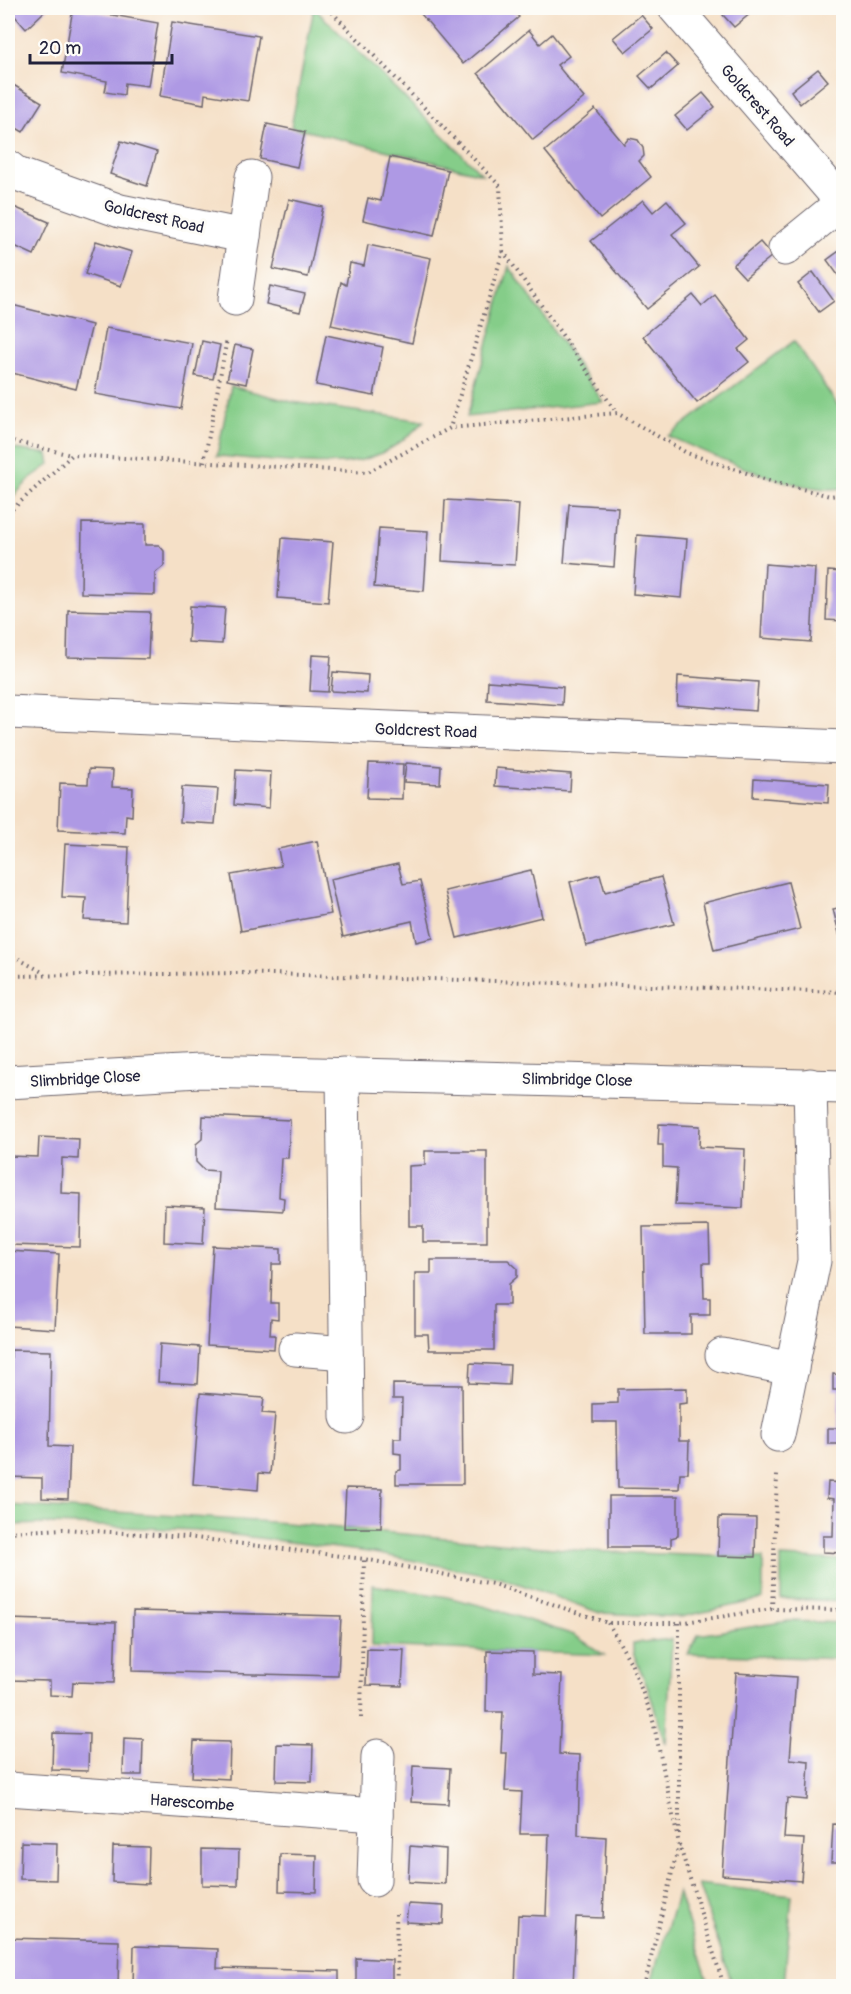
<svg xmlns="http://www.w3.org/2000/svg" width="851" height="1994" viewBox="0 0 851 1994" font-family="Pangolin,sans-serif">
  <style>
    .green { fill: #85cd89; stroke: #547862; stroke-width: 1.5 }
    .building { fill: #ae99e4 }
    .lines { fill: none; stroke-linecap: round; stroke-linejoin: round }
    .minor-casing { stroke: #6c646c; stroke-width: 35 }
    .path { stroke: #6c646c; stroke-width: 4; stroke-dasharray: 1.5 4.5; stroke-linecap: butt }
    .minor { stroke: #fff; stroke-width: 33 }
    .labels { text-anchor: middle; stroke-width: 6; stroke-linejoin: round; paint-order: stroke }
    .street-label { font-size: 16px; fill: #22223b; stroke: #fdfcf7 }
  </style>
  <rect width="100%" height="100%" fill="#fdfcf7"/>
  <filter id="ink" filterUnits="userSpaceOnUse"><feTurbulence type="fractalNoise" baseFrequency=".0167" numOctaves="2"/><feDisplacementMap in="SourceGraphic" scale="12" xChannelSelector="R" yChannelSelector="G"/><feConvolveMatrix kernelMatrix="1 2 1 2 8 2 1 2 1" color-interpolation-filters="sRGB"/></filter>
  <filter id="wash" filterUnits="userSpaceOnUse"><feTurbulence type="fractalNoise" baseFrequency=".008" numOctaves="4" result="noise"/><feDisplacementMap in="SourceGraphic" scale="24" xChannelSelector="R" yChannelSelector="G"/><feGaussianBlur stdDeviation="1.35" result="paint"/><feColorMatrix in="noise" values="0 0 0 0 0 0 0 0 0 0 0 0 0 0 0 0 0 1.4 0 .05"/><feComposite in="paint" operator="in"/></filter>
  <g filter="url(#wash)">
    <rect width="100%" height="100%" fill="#f5e0c7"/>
    <g class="green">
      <polygon points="314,8 482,174 291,127"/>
      <polygon points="509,266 603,402 467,417"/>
      <path d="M794 341 843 413V488C800 496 709 454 668 436Z"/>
      <path d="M231 386 292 402 424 421C406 440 388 453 362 460 330 469 253 458 217 456Z"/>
      <polygon points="8,448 48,454 50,464 32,477 8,502"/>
      <polygon points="8,1505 286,1523 586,1551 763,1558 763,1599 681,1617 600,1613 500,1577 368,1552 195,1530 51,1524 8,1525"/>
      <polygon points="781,1557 843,1560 843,1601 781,1599"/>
      <polygon points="373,1585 447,1597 487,1607 574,1635 604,1655 372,1646"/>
      <polygon points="789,1621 843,1623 843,1659 688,1654 698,1635"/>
      <polygon points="672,1639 666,1745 649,1691 633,1652 633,1643"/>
      <polygon points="698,1884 792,1895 784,1986 733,1986"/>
      <polygon points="678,1892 710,1986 650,1986"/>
    </g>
    <g id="blocks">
      <g class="building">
        <polygon points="8,8 48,8 26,29"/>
        <polygon points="73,8 158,23 148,86 125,83 124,95 105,92 107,81 62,73"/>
        <polygon points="416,8 510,8 519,17 463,64"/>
        <polygon points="732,8 757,8 734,27 723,15"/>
        <polygon points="641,15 653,29 625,52 613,38"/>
        <polygon points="172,22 259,36 248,101 205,94 204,104 160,96"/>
        <polygon points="529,30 540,44 552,34 569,56 557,65 584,98 533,140 478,73"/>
        <polygon points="666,53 678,66 651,89 639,76"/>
        <polygon points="818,69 828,81 800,104 791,91"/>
        <polygon points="10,83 42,102 23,132 8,123 8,87"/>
        <polygon points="703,93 715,107 687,130 675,116"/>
        <polygon points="595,109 624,144 629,138 638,140 643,148 644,156 639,161 651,177 600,219 545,151"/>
        <polygon points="267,124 305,132 297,167 260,159"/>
        <polygon points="121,141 157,152 147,186 110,174"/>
        <polygon points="390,157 448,170 434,236 363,220 368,198 381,201"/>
        <polygon points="289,199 323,207 308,277 273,269"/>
        <polygon points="643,200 653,212 667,200 686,223 672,234 699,267 647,309 591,241"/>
        <polygon points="14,207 49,222 34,255 8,243 8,222"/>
        <polygon points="96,241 132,252 121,286 85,274"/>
        <polygon points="760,242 772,256 745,278 733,265"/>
        <polygon points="368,245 431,258 412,343 331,325 341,282 346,285 350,263 364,266"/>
        <polygon points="842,249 843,251 843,282 827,260"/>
        <polygon points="813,272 834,301 819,312 798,284"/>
        <polygon points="270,286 305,294 300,312 266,304"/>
        <polygon points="693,295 702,306 715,295 749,340 738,349 749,362 697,403 643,336"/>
        <polygon points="8,304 92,325 76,389 8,372"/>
        <polygon points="106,328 192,343 181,409 95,394"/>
        <polygon points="326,335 383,347 374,396 316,385"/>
        <polygon points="202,341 220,345 213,379 195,376"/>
        <polygon points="235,345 253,349 246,384 227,380"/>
        <polygon points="445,500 519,504 515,565 442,561"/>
        <polygon points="569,504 618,507 614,567 564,563"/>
        <polygon points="82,523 145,524 145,545 159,545 164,551 164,566 155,573 155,595 81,593"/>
        <polygon points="379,528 428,531 424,591 374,587"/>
        <polygon points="637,535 687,539 682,598 633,594"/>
        <polygon points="282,538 333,542 328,602 278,598"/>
        <polygon points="765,564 815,568 811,642 761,638"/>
        <polygon points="828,571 843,572 843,621 826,620"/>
        <polygon points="190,606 225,608 222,644 188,642"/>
        <polygon points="68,610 150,612 148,659 67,657"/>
        <polygon points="312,655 331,656 328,692 310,691"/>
        <polygon points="333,672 368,675 367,693 331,691"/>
        <polygon points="678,676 758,682 756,711 677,705"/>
        <polygon points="488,681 563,687 562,705 487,700"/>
        <polygon points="369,763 403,764 402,799 367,798"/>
        <polygon points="406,763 441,766 440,784 404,782"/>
        <polygon points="496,768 571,774 570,791 495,786"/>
        <polygon points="89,769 113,770 112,787 133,788 132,816 126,815 125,833 58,830 60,783 88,784"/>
        <polygon points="236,770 271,772 269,808 234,805"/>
        <polygon points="754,779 829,784 828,803 753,797"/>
        <polygon points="182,787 218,789 215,824 180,822"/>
        <polygon points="317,841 331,914 241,931 231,875 281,866 278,849"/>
        <polygon points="65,844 129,847 126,922 84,920 86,898 62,897"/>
        <polygon points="398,864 403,884 420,881 433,938 416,942 412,921 343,937 330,879"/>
        <polygon points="531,870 542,917 457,938 445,891"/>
        <polygon points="600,874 605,892 661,877 674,924 586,946 570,882"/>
        <polygon points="788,882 800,929 714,950 703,903"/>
        <polygon points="843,907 843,949 833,909"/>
        <polygon points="203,1116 290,1120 288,1158 281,1158 279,1197 284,1198 283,1211 216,1207 218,1171 204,1170 196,1162 196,1144 202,1139"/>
        <polygon points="659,1124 700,1126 699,1147 745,1149 743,1208 675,1205 677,1168 663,1167 663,1145 658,1145"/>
        <polygon points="39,1137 79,1139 78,1159 62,1158 61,1193 81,1194 80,1247 8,1245 8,1156 38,1157"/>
        <polygon points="425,1151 487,1151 487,1242 423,1242 423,1226 409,1226 409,1166 425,1165"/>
        <polygon points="165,1205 205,1207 203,1244 164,1242"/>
        <polygon points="709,1226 710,1263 703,1263 704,1298 710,1298 710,1315 691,1315 691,1334 645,1334 643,1227"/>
        <polygon points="213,1246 281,1249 281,1264 272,1264 271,1303 278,1303 278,1319 271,1318 270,1335 275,1335 274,1349 207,1345"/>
        <polygon points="8,1251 59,1254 55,1329 8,1326"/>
        <polygon points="431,1260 508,1260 517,1268 517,1277 509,1284 509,1305 494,1305 494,1350 429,1350 428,1334 415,1334 415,1273 431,1273"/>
        <polygon points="160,1344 200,1347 198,1384 158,1382"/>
        <polygon points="11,1350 51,1351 49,1446 70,1447 68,1499 42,1498 42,1478 8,1477 8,1368 11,1368"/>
        <polygon points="470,1363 510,1365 509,1385 469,1383"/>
        <polygon points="833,1374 843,1375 843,1444 828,1444 828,1428 838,1428 839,1390 833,1390"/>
        <polygon points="393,1384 462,1385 463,1484 396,1484 396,1471 401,1470 401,1454 394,1453 394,1438 401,1438 402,1399 393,1399"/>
        <polygon points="687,1388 687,1403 679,1404 679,1441 689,1441 688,1473 680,1473 679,1489 618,1488 617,1422 593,1422 593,1404 618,1403 618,1389"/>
        <polygon points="200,1393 264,1398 262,1413 275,1414 270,1474 259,1473 258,1490 193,1484"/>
        <polygon points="828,1482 843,1483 843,1553 823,1552 823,1536 833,1536 834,1499 827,1498"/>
        <polygon points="346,1488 382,1489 381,1528 344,1528"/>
        <polygon points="609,1496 678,1496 678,1536 671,1538 671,1547 609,1547"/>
        <polygon points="719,1517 756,1518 755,1557 718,1556"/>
        <polygon points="133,1611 341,1616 338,1676 132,1671"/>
        <polygon points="8,1619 116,1622 114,1683 73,1682 72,1696 50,1695 50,1681 8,1680"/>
        <polygon points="367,1649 404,1650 402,1686 366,1685"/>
        <polygon points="487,1651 533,1652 533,1674 562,1675 559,1754 580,1755 578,1835 606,1837 603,1918 576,1917 573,1986 515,1986 518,1915 546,1916 549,1834 520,1834 522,1792 505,1791 507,1753 501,1753 503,1712 486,1712"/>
        <polygon points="736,1673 796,1677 790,1759 809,1761 807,1800 787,1798 784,1838 804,1839 801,1881 722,1875"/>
        <polygon points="53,1733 89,1734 88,1771 52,1770"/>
        <polygon points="124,1738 143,1739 142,1775 123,1775"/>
        <polygon points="194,1741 230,1742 229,1779 192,1777"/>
        <polygon points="277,1744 313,1745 312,1782 276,1781"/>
        <polygon points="413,1766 450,1768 448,1804 411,1802"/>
        <polygon points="833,1824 843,1825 843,1862 831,1862"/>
        <polygon points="21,1842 57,1843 56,1880 20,1879"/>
        <polygon points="113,1846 149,1847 148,1884 112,1882"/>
        <polygon points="410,1846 446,1849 445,1884 408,1882"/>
        <polygon points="202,1849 239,1850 238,1886 202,1885"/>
        <polygon points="280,1854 317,1855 316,1892 279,1891"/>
        <polygon points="408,1904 444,1906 443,1924 406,1922"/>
        <polygon points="8,1938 119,1941 118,1986 8,1986"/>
        <polygon points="134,1946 218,1949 217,1968 339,1971 339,1986 133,1986"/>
        <polygon points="356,1958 392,1960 392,1986 356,1986"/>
      </g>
    </g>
  </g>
  <g filter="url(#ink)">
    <use href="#blocks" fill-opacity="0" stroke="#6c646c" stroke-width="1.5"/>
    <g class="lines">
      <defs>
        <g id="minor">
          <polyline points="675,8 842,202"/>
          <polyline points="8,167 17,174 120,211 244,236 235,299"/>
          <polyline points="244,236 252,177"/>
          <polyline points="785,249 844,201"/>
          <polyline points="8,712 844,747"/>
          <polyline points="343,1074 347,1417"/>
          <polyline points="8,1082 199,1071 844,1087"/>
          <polyline points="295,1349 346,1353"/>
          <polyline points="722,1355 792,1369"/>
          <polyline points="778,1435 814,1261 810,1085"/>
          <polyline points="8,1789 376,1815"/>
          <polyline points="374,1880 378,1756"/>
        </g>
      </defs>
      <use href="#minor" class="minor-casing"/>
      <g class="path">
        <polyline points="328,8 500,186 503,251 450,428"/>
        <polyline points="503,251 617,413"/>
        <polyline points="8,440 71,455"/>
        <polyline points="204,462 227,339"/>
        <polyline points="8,513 72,455 368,472 450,428 617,413 687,453 770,481 830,496 844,494"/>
        <polyline points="8,953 44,973"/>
        <polyline points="8,976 239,973 844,992"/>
        <polyline points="8,1532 63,1529 187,1537 364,1559 493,1584 608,1623 679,1623 772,1609 844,1610"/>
        <polyline points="772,1609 777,1475"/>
        <polyline points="608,1623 631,1663 652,1716 679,1844 724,1986"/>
        <polyline points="679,1623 679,1834"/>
        <polyline points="361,1718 364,1559"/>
        <polyline points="396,1914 398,1986"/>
        <polyline points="644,1986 679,1844"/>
      </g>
      <use href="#minor" class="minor"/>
    </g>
  </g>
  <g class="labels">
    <g class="street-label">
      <text transform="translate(758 105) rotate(49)" y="6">Goldcrest Road</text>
      <text transform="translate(154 216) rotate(13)" y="6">Goldcrest Road</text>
      <text transform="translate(426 730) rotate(2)" y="6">Goldcrest Road</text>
      <text transform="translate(85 1078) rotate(-3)" y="6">Slimbridge Close</text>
      <text transform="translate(577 1079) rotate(1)" y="6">Slimbridge Close</text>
      <text transform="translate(192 1802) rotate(4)" y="6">Harescombe</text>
    </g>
  </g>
  <rect width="851" height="1994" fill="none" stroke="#fdfcf7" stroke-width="30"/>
  <path d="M30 54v9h142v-9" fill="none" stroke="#22223b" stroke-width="3"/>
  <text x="39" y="54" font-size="18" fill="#22223b" stroke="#fdfcf7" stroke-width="4.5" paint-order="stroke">20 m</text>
</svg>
